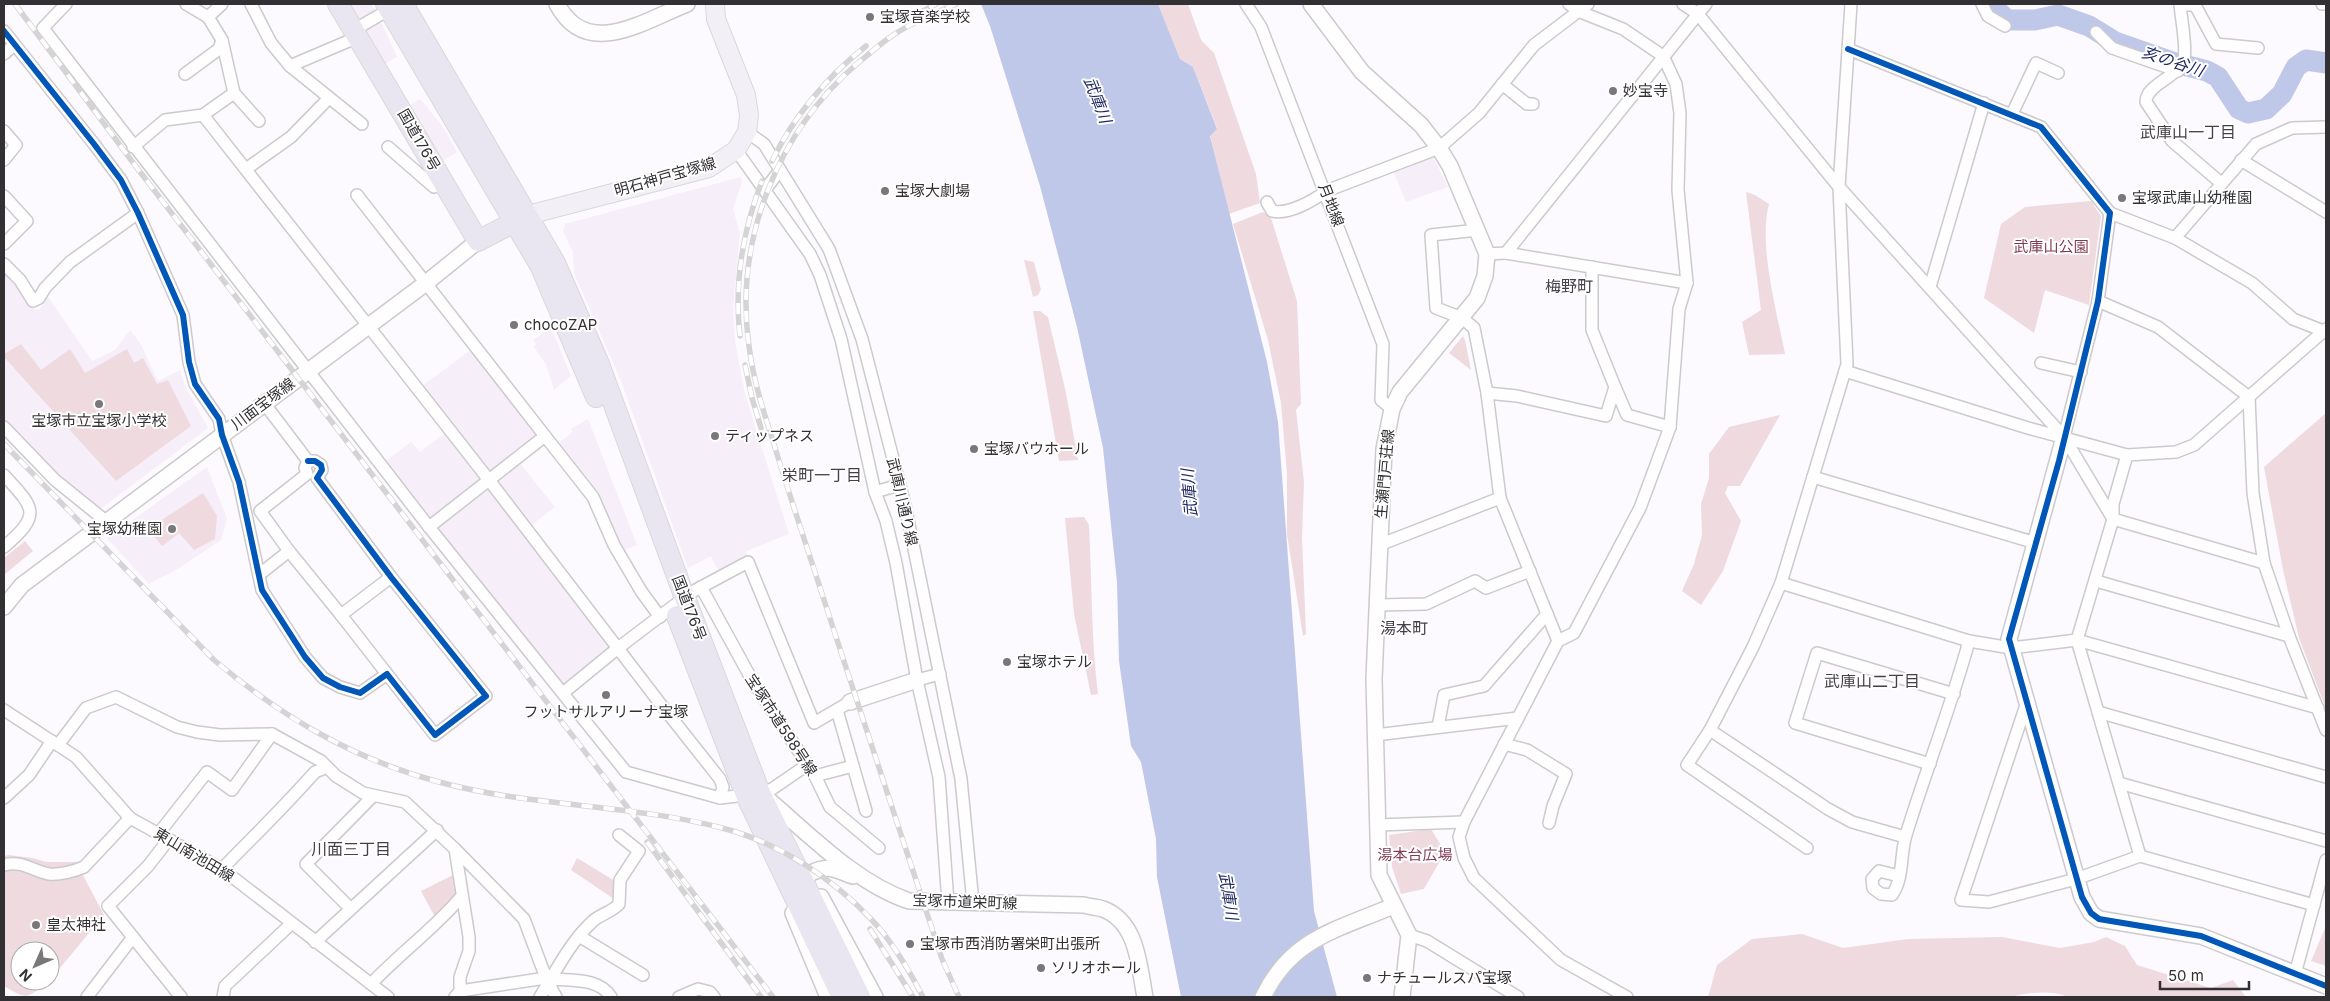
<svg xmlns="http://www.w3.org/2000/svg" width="2330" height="1001" viewBox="0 0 2330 1001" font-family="Inter,'Noto Sans JP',sans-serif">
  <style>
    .built { fill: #f6eef9 }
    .green { fill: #efdae0 }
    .water { fill: #c0c8ea }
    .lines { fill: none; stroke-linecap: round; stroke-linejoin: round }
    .river { stroke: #c0c8ea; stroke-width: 21 }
    .street-casing { stroke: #cccacc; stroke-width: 14 }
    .secondary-casing { stroke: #cccacc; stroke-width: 18 }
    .primary-casing { stroke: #d9d8da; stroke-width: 20 }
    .highway-casing { stroke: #d9d8da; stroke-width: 22 }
    .street { stroke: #fffeff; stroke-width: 11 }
    .secondary { stroke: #fffeff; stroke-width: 15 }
    .primary { stroke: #f2f0f6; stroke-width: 18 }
    .highway { stroke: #e9e6f1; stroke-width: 20 }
    .rail-casing { stroke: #d4d4d4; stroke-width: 5.5 }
    .rail { stroke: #fff; stroke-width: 4; stroke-dasharray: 11; stroke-linecap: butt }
    .cycleway-casing { stroke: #fff; stroke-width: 9 }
    .cycleway { stroke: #0057b8; stroke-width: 6 }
    .poi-dot { fill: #79777a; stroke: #fff; stroke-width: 2 }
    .labels { text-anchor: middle; stroke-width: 4; stroke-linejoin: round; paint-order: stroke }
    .poi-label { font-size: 15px; fill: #323033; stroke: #fff; text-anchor: start }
    .street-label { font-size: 15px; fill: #323033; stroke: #fff }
    .park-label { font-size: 15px; fill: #813b52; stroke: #fff }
    .water-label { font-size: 16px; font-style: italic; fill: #212a62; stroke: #fff }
    .neighbourhood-label { font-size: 16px; fill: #454047; stroke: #fff }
  </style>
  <rect width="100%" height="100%" fill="#fcfafe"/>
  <g class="built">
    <polygon points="348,4 371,4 376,11 359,21"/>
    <polygon points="379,18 397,57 384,64 362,28"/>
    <polygon points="420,99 441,124 457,152 440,163 407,107"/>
    <polygon points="1433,157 1448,187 1406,202 1394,173"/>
    <polygon points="741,177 742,182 733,209 740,234 733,307 735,341 745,394 789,534 746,551 748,558 719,572 711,556 688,568 621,381 574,273 573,252 563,231 565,224"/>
    <polygon points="4,274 19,286 35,310 41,308 46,294 92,361 115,350 130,330 140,343 158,381 180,370 185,386 208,428 99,510 50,470 4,421"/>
    <polygon points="551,328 571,376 554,390 546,364 534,347 536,344 533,340"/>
    <polygon points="472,349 535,432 535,438 492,471 487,470 422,386"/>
    <polygon points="588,419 637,545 622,551 557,444 573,432 571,429"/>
    <polygon points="445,433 480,477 479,483 431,520 383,463 411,442 420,452"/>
    <polygon points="518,461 555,507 529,527 495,482"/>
    <polygon points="207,467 227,519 221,540 179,568 149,584 107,538"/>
    <polygon points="482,489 488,489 611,648 566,684 559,683 435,530 436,525"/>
  </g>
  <g class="green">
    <polygon points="1158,4 1188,4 1201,40 1214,53 1256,174 1260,203 1229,214 1210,135 1217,128 1193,67 1180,59"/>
    <path d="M1746 192 1755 195 1769 204C1758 245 1777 312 1785 354L1749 355 1742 322 1761 310Z"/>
    <polygon points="2091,201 2101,216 2089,305 2045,290 2034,333 1984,298 2001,224 2025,207"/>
    <polygon points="1263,212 1271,218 1297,301 1301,404 1296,410 1304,482 1302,537 1306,634 1303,636 1287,534 1287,474 1281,403 1268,340 1233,224"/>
    <polygon points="1024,260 1034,262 1041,290 1038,295 1033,297"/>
    <polygon points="1033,311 1040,311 1048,317 1066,393 1078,460 1059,461"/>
    <polygon points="1463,336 1465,340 1471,370 1449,353"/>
    <polygon points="21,344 41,370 70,349 85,373 127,349 134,363 143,358 157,384 168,380 191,426 116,481 4,357 4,354"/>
    <polygon points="2326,413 2326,709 2299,638 2283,570 2264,467"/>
    <polygon points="1780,415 1740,486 1728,486 1725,493 1741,521 1723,571 1701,605 1682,591 1694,564 1702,535 1701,504 1709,478 1709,454 1729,427"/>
    <polygon points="203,493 217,516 215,539 194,550 179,533 162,546 148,529"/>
    <path d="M1084 517 1089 525C1092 581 1091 638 1098 694L1091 695 1074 614 1065 518Z"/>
    <polygon points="25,541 33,551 5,574 4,558"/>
    <polygon points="1431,829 1445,852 1424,889 1401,894 1392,867 1389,835"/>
    <path d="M9 855 33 858 46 862H76L104 915 50 980V951H20V981H49C26 998 29 1001 4 986V856Z"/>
    <polygon points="577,858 615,881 614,899 571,870"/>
    <polygon points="453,875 458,895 436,919 421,891"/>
    <polygon points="2326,926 2326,966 2311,961"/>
    <path d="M1802 934 1843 948 1908 939 2002 937 2060 948 2094 942 2106 937 2125 946 2137 965 2211 988 2233 980 2246 997H2068C2053 990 2028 992 2012 997H1708L1717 965 1752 939Z"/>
  </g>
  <polygon class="water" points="981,4 1158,4 1180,59 1193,67 1217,129 1210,136 1267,362 1278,422 1314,911 1337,997 1181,997 1157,877 1156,839 1141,762 1131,746 1119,661 1117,582 1103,448 1077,327 1040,186 990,26"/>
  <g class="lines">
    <polyline class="river" points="1990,4 2007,20 2035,20 2058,15 2089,26 2115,42 2172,62 2207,71 2218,77 2239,109 2248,113 2266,109 2282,94 2296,67 2306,60 2326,63"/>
    <defs>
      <g id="street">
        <polyline points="66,4 43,28 429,527 626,772 720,798 746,795"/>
        <polyline points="186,4 208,17 222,4"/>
        <polyline points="251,4 271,43 290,66 362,124"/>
        <polyline points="1246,4 1261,27 1383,344 1381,400 1392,409"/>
        <polyline points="1569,4 1578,11 1623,29 1663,56 1676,84 1680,113 1678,190 1687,283 1679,309 1670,427 1640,508 1574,633 1558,641 1464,822 1459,837 1464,858 1474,878 1561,960 1627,997"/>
        <polyline points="1683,4 1697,13 1839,187 2064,437 2113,519 2264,563"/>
        <polyline points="1982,4 1988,16 2005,26"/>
        <path d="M2180 4C2181 18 2187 47 2184 59 2178 78 2146 84 2146 102L2172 141 2221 183"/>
        <polyline points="2322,4 2326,4"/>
        <polyline points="2180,5 2195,5 2216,44 2258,48"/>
        <polyline points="354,30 390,9"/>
        <polyline points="4,31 94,144 121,180 138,213 183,315 189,362 195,384 219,419 222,435 239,482 262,590 305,657 323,678 340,687 360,693 387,674 435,735 486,696 391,577 317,478 322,470 321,465 315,461 308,461"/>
        <polyline points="2096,32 2112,48 2178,71"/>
        <polyline points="1848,49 2041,127 2110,213 2098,301 2064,437"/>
        <polyline points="4,54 14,45"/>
        <polyline points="290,66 358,37"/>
        <polyline points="185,74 219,49 222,40"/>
        <polyline points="1502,84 1527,104 1533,104"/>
        <polyline points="234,93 259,121"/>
        <polyline points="2012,114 2036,63 2058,73"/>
        <polyline points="203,115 489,480 659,702 720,779 723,787 720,798"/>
        <polyline points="4,131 16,145 4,160"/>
        <polyline points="747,132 764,144 829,249 862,339 905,505 961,779 973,903"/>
        <polyline points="133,147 165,120 203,115 234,93 222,40 208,17"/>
        <polyline points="388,147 434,187 443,182"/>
        <polyline points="736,150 810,254 820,275 841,339 875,492 886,521 896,563 917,680 939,777 948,903"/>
        <polyline points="2241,160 2326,212"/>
        <polyline points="246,169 291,137 329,98"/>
        <polyline points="765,190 780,170"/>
        <polyline points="357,195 545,436"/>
        <polyline points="4,196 27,221 4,244"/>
        <path d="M1267 202 1272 211C1288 215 1313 201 1326 191L1439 148 1479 113 1534 45 1588 4"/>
        <polyline points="2110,213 2175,238 2252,283 2293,319 2326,332"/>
        <polyline points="1478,230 1431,235 1436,308 1462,318 1474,328 1487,393 1500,498 1558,641"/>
        <polyline points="2175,238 2256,144 2292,128 2326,127"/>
        <polyline points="1506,253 1687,283"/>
        <polyline points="1487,254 1506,253 1706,4"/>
        <polyline points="4,264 20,280 33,301 39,298 45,288 70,262 138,213"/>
        <polyline points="1592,267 1592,330 1615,387"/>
        <polyline points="1930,287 1984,103"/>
        <polyline points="2098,301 2158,327 2249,397 2253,493 2264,563 2289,636 2326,730"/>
        <polyline points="2041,363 2081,372"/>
        <polyline points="1845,371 2028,428 2127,455 2176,452 2194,445 2326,329"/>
        <polyline points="1487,393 1517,396 1606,416 1615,387 1627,415 1670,427"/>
        <polyline points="4,427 55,480 107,522"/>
        <polyline points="2127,455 2113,504 2113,519 2077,640 2140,856"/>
        <path d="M4 475C35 509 42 514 4 547"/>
        <polyline points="1813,477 2036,543"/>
        <polyline points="875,492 899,485"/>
        <polyline points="429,527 545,436 593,497 614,545 641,591 660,617"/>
        <polyline points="1379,545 1500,498"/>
        <polyline points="289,551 341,615 391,577"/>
        <polyline points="260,574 289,551 260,511 307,474 305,468 308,461 264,403"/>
        <polyline points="2096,581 2289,636"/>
        <polyline points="1781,583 1969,641 2011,648 2077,640 2318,708"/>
        <polyline points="701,587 752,680 815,776 830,807 879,848"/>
        <polyline points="1377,605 1426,604 1475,581 1486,588 1530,571"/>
        <polyline points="341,615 387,674"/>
        <polyline points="917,680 940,674"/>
        <polyline points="563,693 618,648 692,592 748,562 814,723 850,702"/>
        <polyline points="2026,705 1961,900 1989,902 2076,879 2140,856 2314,905"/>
        <polyline points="4,710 76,757 130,818 222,869 388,997"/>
        <polyline points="837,710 866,811"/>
        <polyline points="2098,712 2326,777"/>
        <polyline points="1438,727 1444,695 1484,686 1547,614"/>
        <polyline points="1710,730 1828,809 1852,822 1905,837"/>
        <polyline points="1375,735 1518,718"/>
        <polyline points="1504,744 1527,750 1566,774 1553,806 1549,823"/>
        <polyline points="58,745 86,708 116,697 177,727 197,732 220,735 272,734 321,761 336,776 363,793 405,802 455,849 469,937 469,951 460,977 460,991 455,997"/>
        <polyline points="1930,764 1795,723 1817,653 1954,694"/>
        <polyline points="815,776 853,766"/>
        <polyline points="2119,783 2326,841"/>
        <polyline points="760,793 772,789 807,765"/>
        <polyline points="4,798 29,775 52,741"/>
        <polyline points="1377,825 1464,822"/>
        <polyline points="159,833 207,772 232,790 272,734"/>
        <polyline points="169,839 148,866 108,906 181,997"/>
        <polyline points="1807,848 1687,765 1710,730 1753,647 1781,583 1847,364 1839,187 1851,4"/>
        <polyline points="455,849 524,919 546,978 460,991"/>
        <path d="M4 865C22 860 33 871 49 874 60 875 75 871 84 867L130 818"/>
        <path d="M222 869C253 837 285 806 315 772L325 768"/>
        <path d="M1899 876 1879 871 1872 879 1873 888 1881 894 1892 895C1904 878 1900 854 1906 835 1926 770 1951 707 1969 641"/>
        <polyline points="350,908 306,864 373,796"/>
        <polyline points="1409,935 1427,941 1518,997"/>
        <polyline points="579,936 643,975"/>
        <polyline points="315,942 437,830"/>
        <polyline points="2295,974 2326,860"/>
        <path d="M546 978C568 982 598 976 611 997"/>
        <polyline points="551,979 551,988 556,997"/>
        <path d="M371 984C400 953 434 929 462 896"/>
        <polyline points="87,997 133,937"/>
        <polyline points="223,997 225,986 291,924"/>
        <path d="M540 997C556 971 570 942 593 921 601 914 612 912 619 904L620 880 639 851 619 835"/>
        <polyline points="679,997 698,989 710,992 714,997"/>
      </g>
      <g id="secondary">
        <path d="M557 4C587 61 645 20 687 4"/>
        <polyline points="1311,4 1362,72 1421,125 1439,148 1450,166 1487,254 1485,276 1477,298 1400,392 1392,409 1384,449 1374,679 1379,875 1409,935 1402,997"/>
        <polyline points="2064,437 2009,639 2082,897 2091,913 2099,919 2201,936 2326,986"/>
        <polyline points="4,607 22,585 426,283 478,241"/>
        <polyline points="850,702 917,680"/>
        <path d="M764 796C808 833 854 882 909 901L1084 905C1090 907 1097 907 1103 909 1138 922 1139 967 1145 997"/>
        <path d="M809 874C829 864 833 869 853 876"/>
        <polyline points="821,897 875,997"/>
        <polyline points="793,913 828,997"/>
        <path d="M1263 997C1291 938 1337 930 1393 906"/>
      </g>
      <polyline id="primary" points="528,215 709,168 736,150 747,132 749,115 746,95 716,19 715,4"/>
      <g id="highway">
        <polyline points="338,4 478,241 524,217"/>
        <polyline points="386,4 541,267 596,397"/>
        <polyline points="403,4 555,263 599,364 685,598 760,793 860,997"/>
        <polyline points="677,616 746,795 842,997"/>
      </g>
    </defs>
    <use href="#street" class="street-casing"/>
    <use href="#secondary" class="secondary-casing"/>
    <use href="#primary" class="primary-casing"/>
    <use href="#highway" class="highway-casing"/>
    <use href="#street" class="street"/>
    <use href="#secondary" class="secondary"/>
    <use href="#primary" class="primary"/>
    <use href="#highway" class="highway"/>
    <defs>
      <g id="rail">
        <polyline points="15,4 134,164 773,997"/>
        <path d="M956 4C937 12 916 21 898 32 884 40 872 52 859 62 778 131 734 239 749 346 753 379 763 410 773 441 789 494 807 547 824 600 863 720 903 840 942 959L959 997"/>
        <polyline points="910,18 936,4"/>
        <path d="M772 161C794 116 827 77 866 46"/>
        <path d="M740 336C734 284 743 230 762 181"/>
        <polyline points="745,365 752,398 761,428"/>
        <path d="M4 444 214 660C282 717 353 759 439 782 531 807 630 804 722 828 778 842 832 878 871 919 892 941 909 970 923 997"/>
        <polyline points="647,842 761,997"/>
        <polyline points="870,929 913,997"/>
      </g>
    </defs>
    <use href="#rail" class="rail-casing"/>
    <use href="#rail" class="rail"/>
    <defs>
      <g id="cycleway">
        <polyline points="4,31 94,144 121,180 138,213 183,315 189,362 195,384 219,419 222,435 239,482 262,590 305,657 323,678 340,687 360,693 387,674 435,735 486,696 391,577 317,478 322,470 321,465 315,461 308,461"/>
        <polyline points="1848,49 2041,127 2110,213 2098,301 2059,461 2009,639 2082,897 2091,913 2099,919 2201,936 2326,986"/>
      </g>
    </defs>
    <use href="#cycleway" class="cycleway-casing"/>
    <use href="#cycleway" class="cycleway"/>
  </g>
  <g class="poi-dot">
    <circle cx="870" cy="17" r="5"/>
    <circle cx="1613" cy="91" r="5"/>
    <circle cx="885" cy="191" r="5"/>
    <circle cx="2122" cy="198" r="5"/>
    <circle cx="514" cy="325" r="5"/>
    <circle cx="99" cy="404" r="5"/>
    <circle cx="715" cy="436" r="5"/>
    <circle cx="974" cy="449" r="5"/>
    <circle cx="172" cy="529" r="5"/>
    <circle cx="1007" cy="662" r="5"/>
    <circle cx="606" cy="695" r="5"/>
    <circle cx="36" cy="925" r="5"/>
    <circle cx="910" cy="944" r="5"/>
    <circle cx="1041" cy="968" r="5"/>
    <circle cx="1367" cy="978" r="5"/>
  </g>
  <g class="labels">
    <g class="poi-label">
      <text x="880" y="22">宝塚音楽学校</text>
      <text x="1623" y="96">妙宝寺</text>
      <text x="895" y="196">宝塚大劇場</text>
      <text x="2132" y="203">宝塚武庫山幼稚園</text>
      <text x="524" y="330">chocoZAP</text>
      <text x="99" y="426" text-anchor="middle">宝塚市立宝塚小学校</text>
      <text x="725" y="441">ティップネス</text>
      <text x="984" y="454">宝塚バウホール</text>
      <text x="162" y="534" text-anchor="end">宝塚幼稚園</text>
      <text x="1017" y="667">宝塚ホテル</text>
      <text x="606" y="717" text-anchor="middle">フットサルアリーナ宝塚</text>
      <text x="46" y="930">皇太神社</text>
      <text x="920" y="949">宝塚市西消防署栄町出張所</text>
      <text x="1051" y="973">ソリオホール</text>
      <text x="1377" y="983">ナチュールスパ宝塚</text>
    </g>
    <g class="street-label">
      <text transform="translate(419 140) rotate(60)" y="5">国道176号</text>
      <text transform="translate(665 177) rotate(-16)" y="5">明石神戸宝塚線</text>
      <text transform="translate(1331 205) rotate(69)" y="5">月地線</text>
      <text transform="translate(263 404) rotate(-37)" y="5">川面宝塚線</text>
      <text transform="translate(1385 474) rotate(-85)" y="5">生瀬門戸荘線</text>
      <text transform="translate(902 502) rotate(77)" y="5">武庫川通り線</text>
      <text transform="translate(689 608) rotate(69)" y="5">国道176号</text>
      <text transform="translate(781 725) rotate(57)" y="5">宝塚市道598号線</text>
      <text transform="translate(194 855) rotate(31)" y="5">東山南池田線</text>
      <text transform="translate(965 902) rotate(2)" y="5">宝塚市道栄町線</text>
    </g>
    <g class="park-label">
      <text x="2051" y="252">武庫山公園</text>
      <text x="1415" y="860">湯本台広場</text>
    </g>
    <g class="water-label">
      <text transform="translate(2173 61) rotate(18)" y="6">亥の谷川</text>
      <text transform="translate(1098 100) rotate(69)" y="6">武庫川</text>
      <text transform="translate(1189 493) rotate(-95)" y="6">武庫川</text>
      <text transform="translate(1229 896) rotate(81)" y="6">武庫川</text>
    </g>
    <g class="neighbourhood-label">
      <text x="2188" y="138">武庫山一丁目</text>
      <text x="1569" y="292">梅野町</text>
      <text x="822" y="481">栄町一丁目</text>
      <text x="1404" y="634">湯本町</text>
      <text x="1872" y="687">武庫山二丁目</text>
      <text x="351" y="855">川面三丁目</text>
    </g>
  </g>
  <rect width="2330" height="1001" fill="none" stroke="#323033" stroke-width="10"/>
  <g transform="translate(35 966) rotate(225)"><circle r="24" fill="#ffffff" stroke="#adacad"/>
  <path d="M0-4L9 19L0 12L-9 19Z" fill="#79777a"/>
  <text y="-8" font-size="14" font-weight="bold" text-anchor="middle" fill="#323033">N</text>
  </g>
  <path d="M2160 981v8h89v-8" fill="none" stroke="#323033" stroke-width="2.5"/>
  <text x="2168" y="981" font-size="15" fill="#323033" stroke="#ffffff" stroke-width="4" paint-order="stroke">50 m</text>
</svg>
